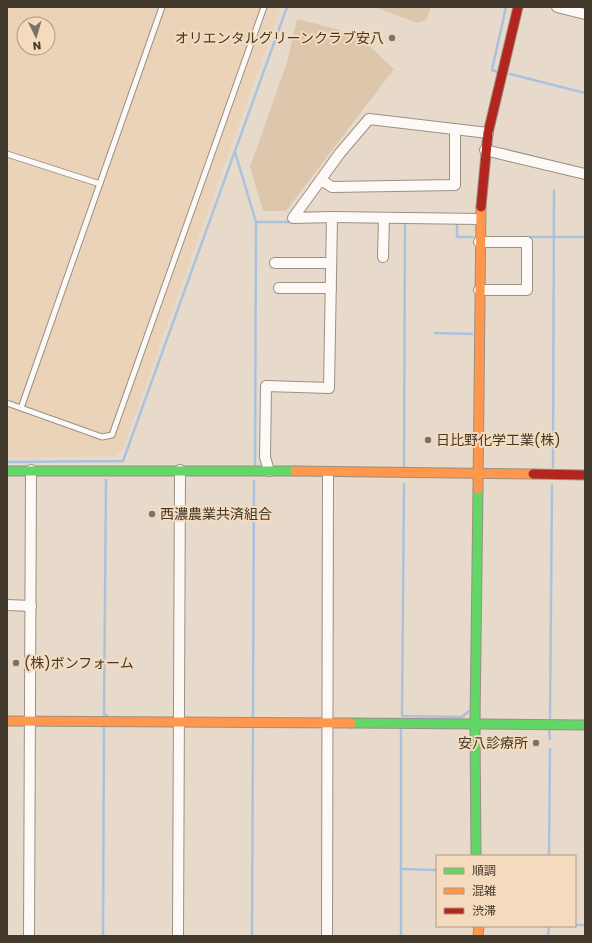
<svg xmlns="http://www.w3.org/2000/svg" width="592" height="943" viewBox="0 0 592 943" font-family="Poppins,'Noto Sans JP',sans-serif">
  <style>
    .built { fill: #ead3b8; fill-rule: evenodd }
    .green { fill: #ddc7ac }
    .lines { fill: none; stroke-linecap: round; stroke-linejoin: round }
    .stream { stroke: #abc2dc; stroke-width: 2.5 }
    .lane-casing { stroke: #9b9084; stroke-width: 7 }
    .street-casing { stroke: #9b9084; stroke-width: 12 }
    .fast-casing { stroke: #9b9084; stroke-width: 11 }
    .slow-casing { stroke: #9b9084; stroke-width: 11 }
    .jam-casing { stroke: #9b9084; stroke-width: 11 }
    .path { stroke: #dad6d1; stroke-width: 1.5; stroke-dasharray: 1 3; stroke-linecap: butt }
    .lane { stroke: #fcf9f7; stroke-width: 5 }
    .street { stroke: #fcf9f7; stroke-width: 10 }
    .fast { stroke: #63d668; stroke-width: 9 }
    .slow { stroke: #ff974d; stroke-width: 9 }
    .jam { stroke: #b3261e; stroke-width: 9 }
    .poi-dot { fill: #7c7163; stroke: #f5dbbd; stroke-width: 1.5 }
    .labels { text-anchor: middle; stroke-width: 4; stroke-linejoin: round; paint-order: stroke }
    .poi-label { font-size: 14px; fill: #42382c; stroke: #f5dbbd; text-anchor: start }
  </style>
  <rect width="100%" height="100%" fill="#e8daca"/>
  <path class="built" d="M7 7H281L122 451 114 456 7 458ZM24 24H48V48H24Z"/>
  <g class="green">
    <polygon points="374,7 431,7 427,19 418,23"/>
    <polygon points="297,19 337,29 367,44 394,69 286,211 263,211 250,167 287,62"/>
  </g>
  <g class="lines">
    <g class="stream">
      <polyline points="498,72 492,70 506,7"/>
      <polyline points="510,74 585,93"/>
      <polyline points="235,152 256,222 255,466"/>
      <polyline points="256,222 292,222"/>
      <polyline points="455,223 457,223 457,237 473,237"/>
      <polyline points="526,237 585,237"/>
      <polyline points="435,333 472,334"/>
      <polyline points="7,462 123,461 287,7"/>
      <polyline points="404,467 405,223"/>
      <polyline points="553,467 554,191"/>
      <polyline points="106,480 104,715 107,715"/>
      <polyline points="404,484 402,716 462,717 469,711"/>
      <polyline points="253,716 254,481"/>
      <polyline points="550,718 552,485"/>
      <polyline points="549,730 550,739"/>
      <polyline points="549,856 550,749"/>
      <polyline points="401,869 437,870"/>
      <polyline points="575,925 585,925"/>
      <polyline points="103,936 104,727"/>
      <polyline points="252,936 253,728"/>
      <polyline points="401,936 401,730"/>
      <polyline points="548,936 549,926"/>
    </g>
    <defs>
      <g id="lane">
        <polyline points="7,154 100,184"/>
        <polyline points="7,403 102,437 112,435 264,7"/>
        <polyline points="21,408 162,7"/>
      </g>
      <g id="street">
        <polyline points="557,7 585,14"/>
        <polyline points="485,150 585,174"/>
        <polyline points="321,180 332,187 455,185 455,130"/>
        <polyline points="332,217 480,219"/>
        <polyline points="383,257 384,218"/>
        <polyline points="275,263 331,263"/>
        <polyline points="279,288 331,288"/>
        <polyline points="479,290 527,290 527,242 479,242"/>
        <polyline points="269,471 265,457 266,386 329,388 332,217 293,218 340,153 369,119 488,133"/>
        <polyline points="7,605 31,606"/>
        <polyline points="29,936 31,470"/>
        <polyline points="178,936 180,470"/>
        <polyline points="327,936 328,472"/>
      </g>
      <g id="fast">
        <polyline points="7,471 295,471"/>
        <polyline points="351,723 585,725"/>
        <polyline points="476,856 475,724 478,489"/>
      </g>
      <g id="slow">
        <polyline points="295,471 533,474"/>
        <polyline points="478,489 481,207"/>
        <polyline points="7,721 351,723"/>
        <polyline points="478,936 479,926"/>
      </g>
      <g id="jam">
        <polyline points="481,207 488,133 518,7"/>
        <polyline points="533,474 585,475"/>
      </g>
    </defs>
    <use href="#lane" class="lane-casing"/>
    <use href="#street" class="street-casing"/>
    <use href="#fast" class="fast-casing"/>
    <use href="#slow" class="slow-casing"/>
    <use href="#jam" class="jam-casing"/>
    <g class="path">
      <polyline points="337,872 399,872"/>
      <polyline points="575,873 585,873"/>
      <polyline points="337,921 399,922"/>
    </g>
    <use href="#lane" class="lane"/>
    <use href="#street" class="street"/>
    <use href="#fast" class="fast"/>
    <use href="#slow" class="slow"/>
    <use href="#jam" class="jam"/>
  </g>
  <g class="poi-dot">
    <circle cx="392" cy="38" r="4"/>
    <circle cx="428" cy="440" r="4"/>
    <circle cx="152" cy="514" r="4"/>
    <circle cx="16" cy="663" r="4"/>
    <circle cx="536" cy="743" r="4"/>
  </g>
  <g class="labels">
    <g class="poi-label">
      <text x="384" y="43" text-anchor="end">オリエンタルグリーンクラブ安八</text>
      <text x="436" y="445">日比野化学工業(株)</text>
      <text x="160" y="519">西濃農業共済組合</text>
      <text x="24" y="668">(株)ボンフォーム</text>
      <text x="528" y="748" text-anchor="end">安八診療所</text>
    </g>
  </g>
  <rect width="592" height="943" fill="none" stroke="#42382c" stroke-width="16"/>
  <rect x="436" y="855" width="140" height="72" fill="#f5dbbd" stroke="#ad9a83"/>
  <rect x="444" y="868" width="20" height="6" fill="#63d668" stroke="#ad9a83"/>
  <text x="472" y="875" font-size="12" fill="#42382c">順調</text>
  <rect x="444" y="888" width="20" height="6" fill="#ff974d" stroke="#ad9a83"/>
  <text x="472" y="895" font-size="12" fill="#42382c">混雑</text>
  <rect x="444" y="908" width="20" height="6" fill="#b3261e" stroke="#ad9a83"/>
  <text x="472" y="915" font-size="12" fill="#42382c">渋滞</text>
  <g transform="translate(36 36) rotate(175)"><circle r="19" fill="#f5dbbd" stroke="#ad9a83"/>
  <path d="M0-3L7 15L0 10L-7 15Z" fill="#7c7163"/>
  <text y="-6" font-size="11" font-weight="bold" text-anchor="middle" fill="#42382c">N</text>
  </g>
</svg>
